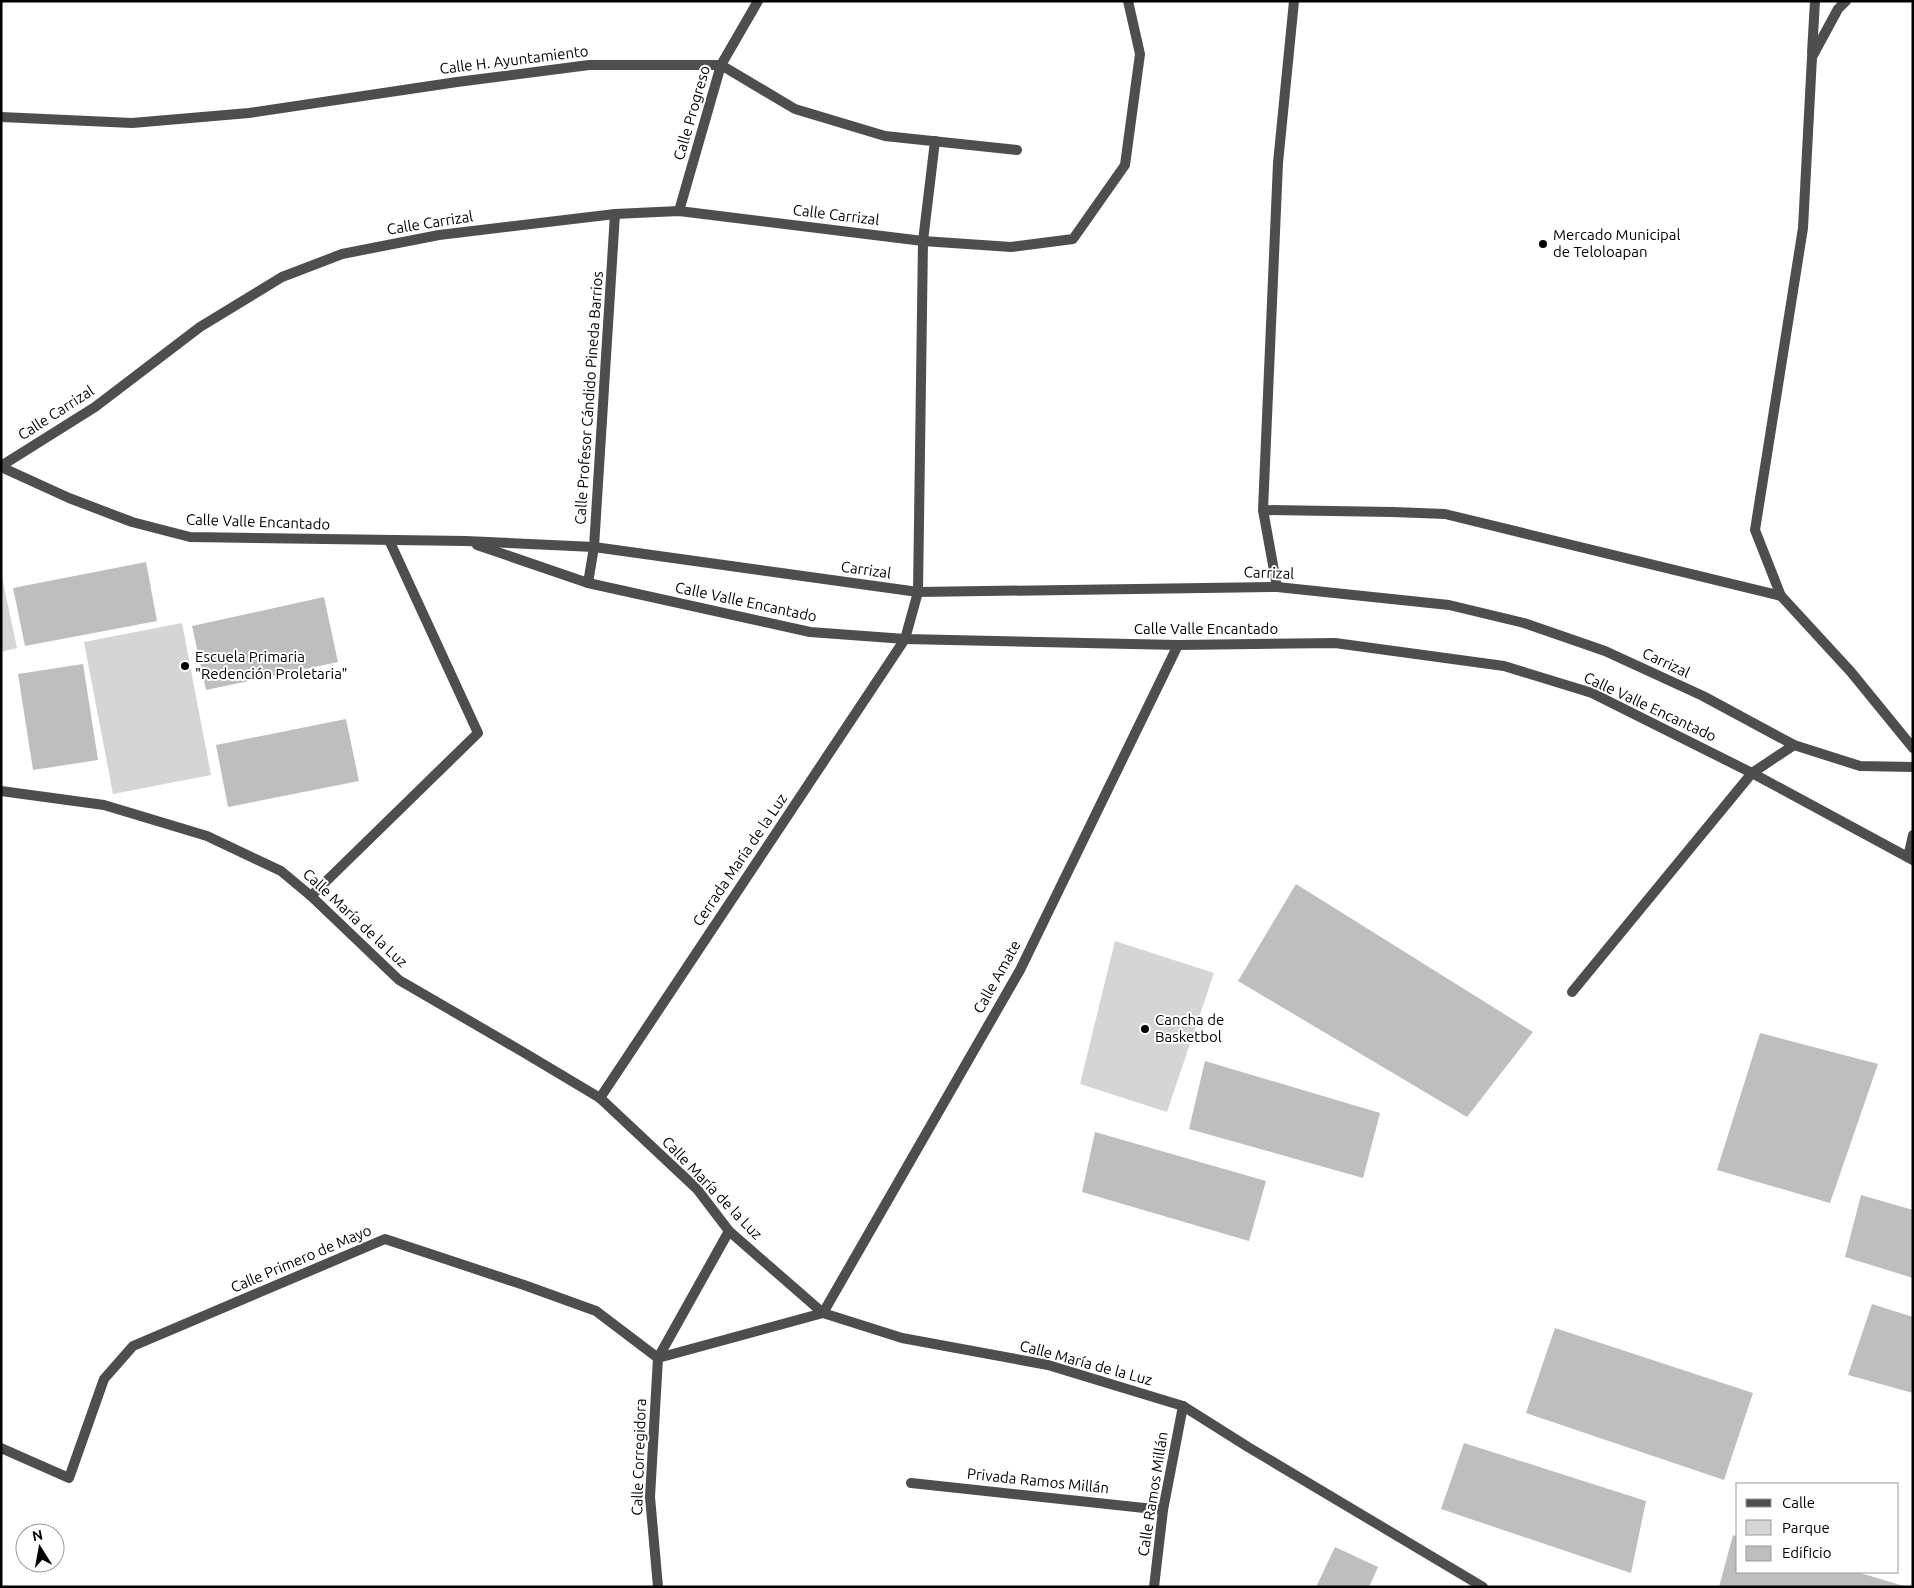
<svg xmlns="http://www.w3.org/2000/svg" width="1914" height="1588" viewBox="0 0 1914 1588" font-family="Ubuntu,sans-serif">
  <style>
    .green { fill: #d5d5d5 }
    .building { fill: #bebebe }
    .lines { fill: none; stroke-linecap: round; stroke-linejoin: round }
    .lane { stroke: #4e4e4e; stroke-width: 10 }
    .street { stroke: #4e4e4e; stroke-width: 10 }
    .poi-dot { fill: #000; stroke: #fff; stroke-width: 2 }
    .labels { text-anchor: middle; stroke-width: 4; stroke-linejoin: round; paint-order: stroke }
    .street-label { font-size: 15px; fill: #000; stroke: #fff }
    .poi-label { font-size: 15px; fill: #000; stroke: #fff; text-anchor: start }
  </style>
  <rect width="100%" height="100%" fill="#fff"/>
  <g class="green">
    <polygon points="1,573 17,648 1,652"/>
    <polygon points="182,623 211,775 113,794 84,642"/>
    <polygon points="1115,941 1214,973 1167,1112 1080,1084"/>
  </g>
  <g class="building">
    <polygon points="146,562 157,621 25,646 13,588"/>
    <polygon points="324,597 338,662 206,690 192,626"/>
    <polygon points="83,664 98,760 33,770 18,674"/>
    <polygon points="346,719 359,781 228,807 216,745"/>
    <polygon points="1296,884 1533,1032 1467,1117 1238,981"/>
    <polygon points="1760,1033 1878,1064 1830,1203 1717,1170"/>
    <polygon points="1205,1061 1380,1113 1363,1178 1189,1129"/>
    <polygon points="1095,1132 1266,1181 1249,1241 1082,1192"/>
    <polygon points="1861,1195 1913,1210 1913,1278 1845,1257"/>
    <polygon points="1872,1304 1913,1317 1913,1393 1848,1375"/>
    <polygon points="1555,1328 1753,1393 1724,1480 1526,1413"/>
    <polygon points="1464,1443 1646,1501 1631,1573 1441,1509"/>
    <polygon points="1733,1535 1738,1537 1738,1572 1857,1572 1907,1587 1719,1587"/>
    <polygon points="1335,1547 1378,1567 1369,1587 1316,1587"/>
  </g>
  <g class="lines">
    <g class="lane">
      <polyline points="1846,1 1838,9 1812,57 1803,228 1755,530 1781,596 1851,672 1913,748"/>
      <polyline points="1812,53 1815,1"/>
      <polyline points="1263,510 1393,512 1445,514 1781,596"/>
      <polyline points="1277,587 1263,510 1278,163 1294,1"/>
      <polyline points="1572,992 1752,773 1794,745"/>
    </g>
    <g class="street">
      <polyline points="1,117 132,123 249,113 457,82 589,65 721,65 795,109 885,136 1017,150"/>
      <polyline points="679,211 721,65 758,1"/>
      <polyline points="1,466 95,407 200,327 282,277 342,254 439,235 615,214 679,211 923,241 1011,247 1073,239 1125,165 1140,54 1128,1"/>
      <polyline points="1,467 69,498 132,522 190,537 466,541 594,547 918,592 1277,587 1449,605 1524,623 1605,651 1703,696 1794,745 1860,766 1913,767"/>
      <polyline points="477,545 588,583 810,632 905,639 1178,645 1335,643 1504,666 1592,693 1752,773 1913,860"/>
      <polyline points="588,583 594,547 615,214"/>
      <polyline points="1,791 104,805 207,836 281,871 311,896 399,980 523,1052 600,1098 697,1189 729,1231 823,1313 902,1338 1048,1365 1183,1406 1248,1447 1483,1587"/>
      <polyline points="1908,857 1913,835"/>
      <polyline points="311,896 478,733 389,540"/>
      <polyline points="600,1098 905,639 918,592 923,241 935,141"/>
      <polyline points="1,1448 69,1478 104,1379 133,1346 385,1239 524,1285 596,1311 658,1358 729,1231"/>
      <polyline points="911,1483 1163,1510"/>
      <polyline points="658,1587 650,1497 658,1358 823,1313 1020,970 1178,645"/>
      <polyline points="1154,1587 1163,1510 1183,1406"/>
    </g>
  </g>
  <g class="poi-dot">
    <circle cx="1543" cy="244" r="5"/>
    <circle cx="185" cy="666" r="5"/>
    <circle cx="1145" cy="1029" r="5"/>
  </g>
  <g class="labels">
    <g class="street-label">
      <text transform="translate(514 60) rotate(-7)" y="5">Calle H. Ayuntamiento</text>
      <text transform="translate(692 113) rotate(-74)" y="5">Calle Progreso</text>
      <text transform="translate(836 215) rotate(7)" y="5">Calle Carrizal</text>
      <text transform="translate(430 223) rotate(-9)" y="5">Calle Carrizal</text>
      <text transform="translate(589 398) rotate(-86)" y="5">Calle Profesor Cándido Pineda Barrios</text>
      <text transform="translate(56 413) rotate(-33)" y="5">Calle Carrizal</text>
      <text transform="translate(258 522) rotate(2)" y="5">Calle Valle Encantado</text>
      <text transform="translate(866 570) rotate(8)" y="5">Carrizal</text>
      <text transform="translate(1269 573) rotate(2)" y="5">Carrizal</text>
      <text transform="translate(746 602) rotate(12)" y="5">Calle Valle Encantado</text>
      <text x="1206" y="634">Calle Valle Encantado</text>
      <text transform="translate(1666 663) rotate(25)" y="5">Carrizal</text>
      <text transform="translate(1650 707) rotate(25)" y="5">Calle Valle Encantado</text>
      <text transform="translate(740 860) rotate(-56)" y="5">Cerrada María de la Luz</text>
      <text transform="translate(355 918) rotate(43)" y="5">Calle María de la Luz</text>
      <text transform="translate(997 977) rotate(-61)" y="5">Calle Amate</text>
      <text transform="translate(712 1188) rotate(46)" y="5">Calle María de la Luz</text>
      <text transform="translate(301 1259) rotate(-23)" y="5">Calle Primero de Mayo</text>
      <text transform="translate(1086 1363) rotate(15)" y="5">Calle María de la Luz</text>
      <text transform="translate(639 1457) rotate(-88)" y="5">Calle Corregidora</text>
      <text transform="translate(1038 1481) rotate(6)" y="5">Privada Ramos Millán</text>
      <text transform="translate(1153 1494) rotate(-81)" y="5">Calle Ramos Millán</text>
    </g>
    <g class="poi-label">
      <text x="1553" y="240">Mercado Municipal<tspan x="1553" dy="17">de Teloloapan</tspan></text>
      <text x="195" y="662">Escuela Primaria<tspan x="195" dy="17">"Redención Proletaria"</tspan></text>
      <text x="1155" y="1025">Cancha de<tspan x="1155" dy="17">Basketbol</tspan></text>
    </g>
  </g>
  <rect width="1914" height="1588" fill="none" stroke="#000000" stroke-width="5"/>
  <rect x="1736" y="1483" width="162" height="90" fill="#ffffff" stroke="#999999"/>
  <rect x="1746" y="1499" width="25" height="8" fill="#4e4e4e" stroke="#999999"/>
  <text x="1782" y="1508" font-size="15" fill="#000000">Calle</text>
  <rect x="1746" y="1520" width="25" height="15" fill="#d5d5d5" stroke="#999999"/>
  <text x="1782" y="1533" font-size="15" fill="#000000">Parque</text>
  <rect x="1746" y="1546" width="25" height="15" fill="#bebebe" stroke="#999999"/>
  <text x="1782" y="1558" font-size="15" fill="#000000">Edificio</text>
  <g transform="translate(40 1548) rotate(349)"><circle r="24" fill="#ffffff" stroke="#999999"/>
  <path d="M0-4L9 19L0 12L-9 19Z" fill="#000000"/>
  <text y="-8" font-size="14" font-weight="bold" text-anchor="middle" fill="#000000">N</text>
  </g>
</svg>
